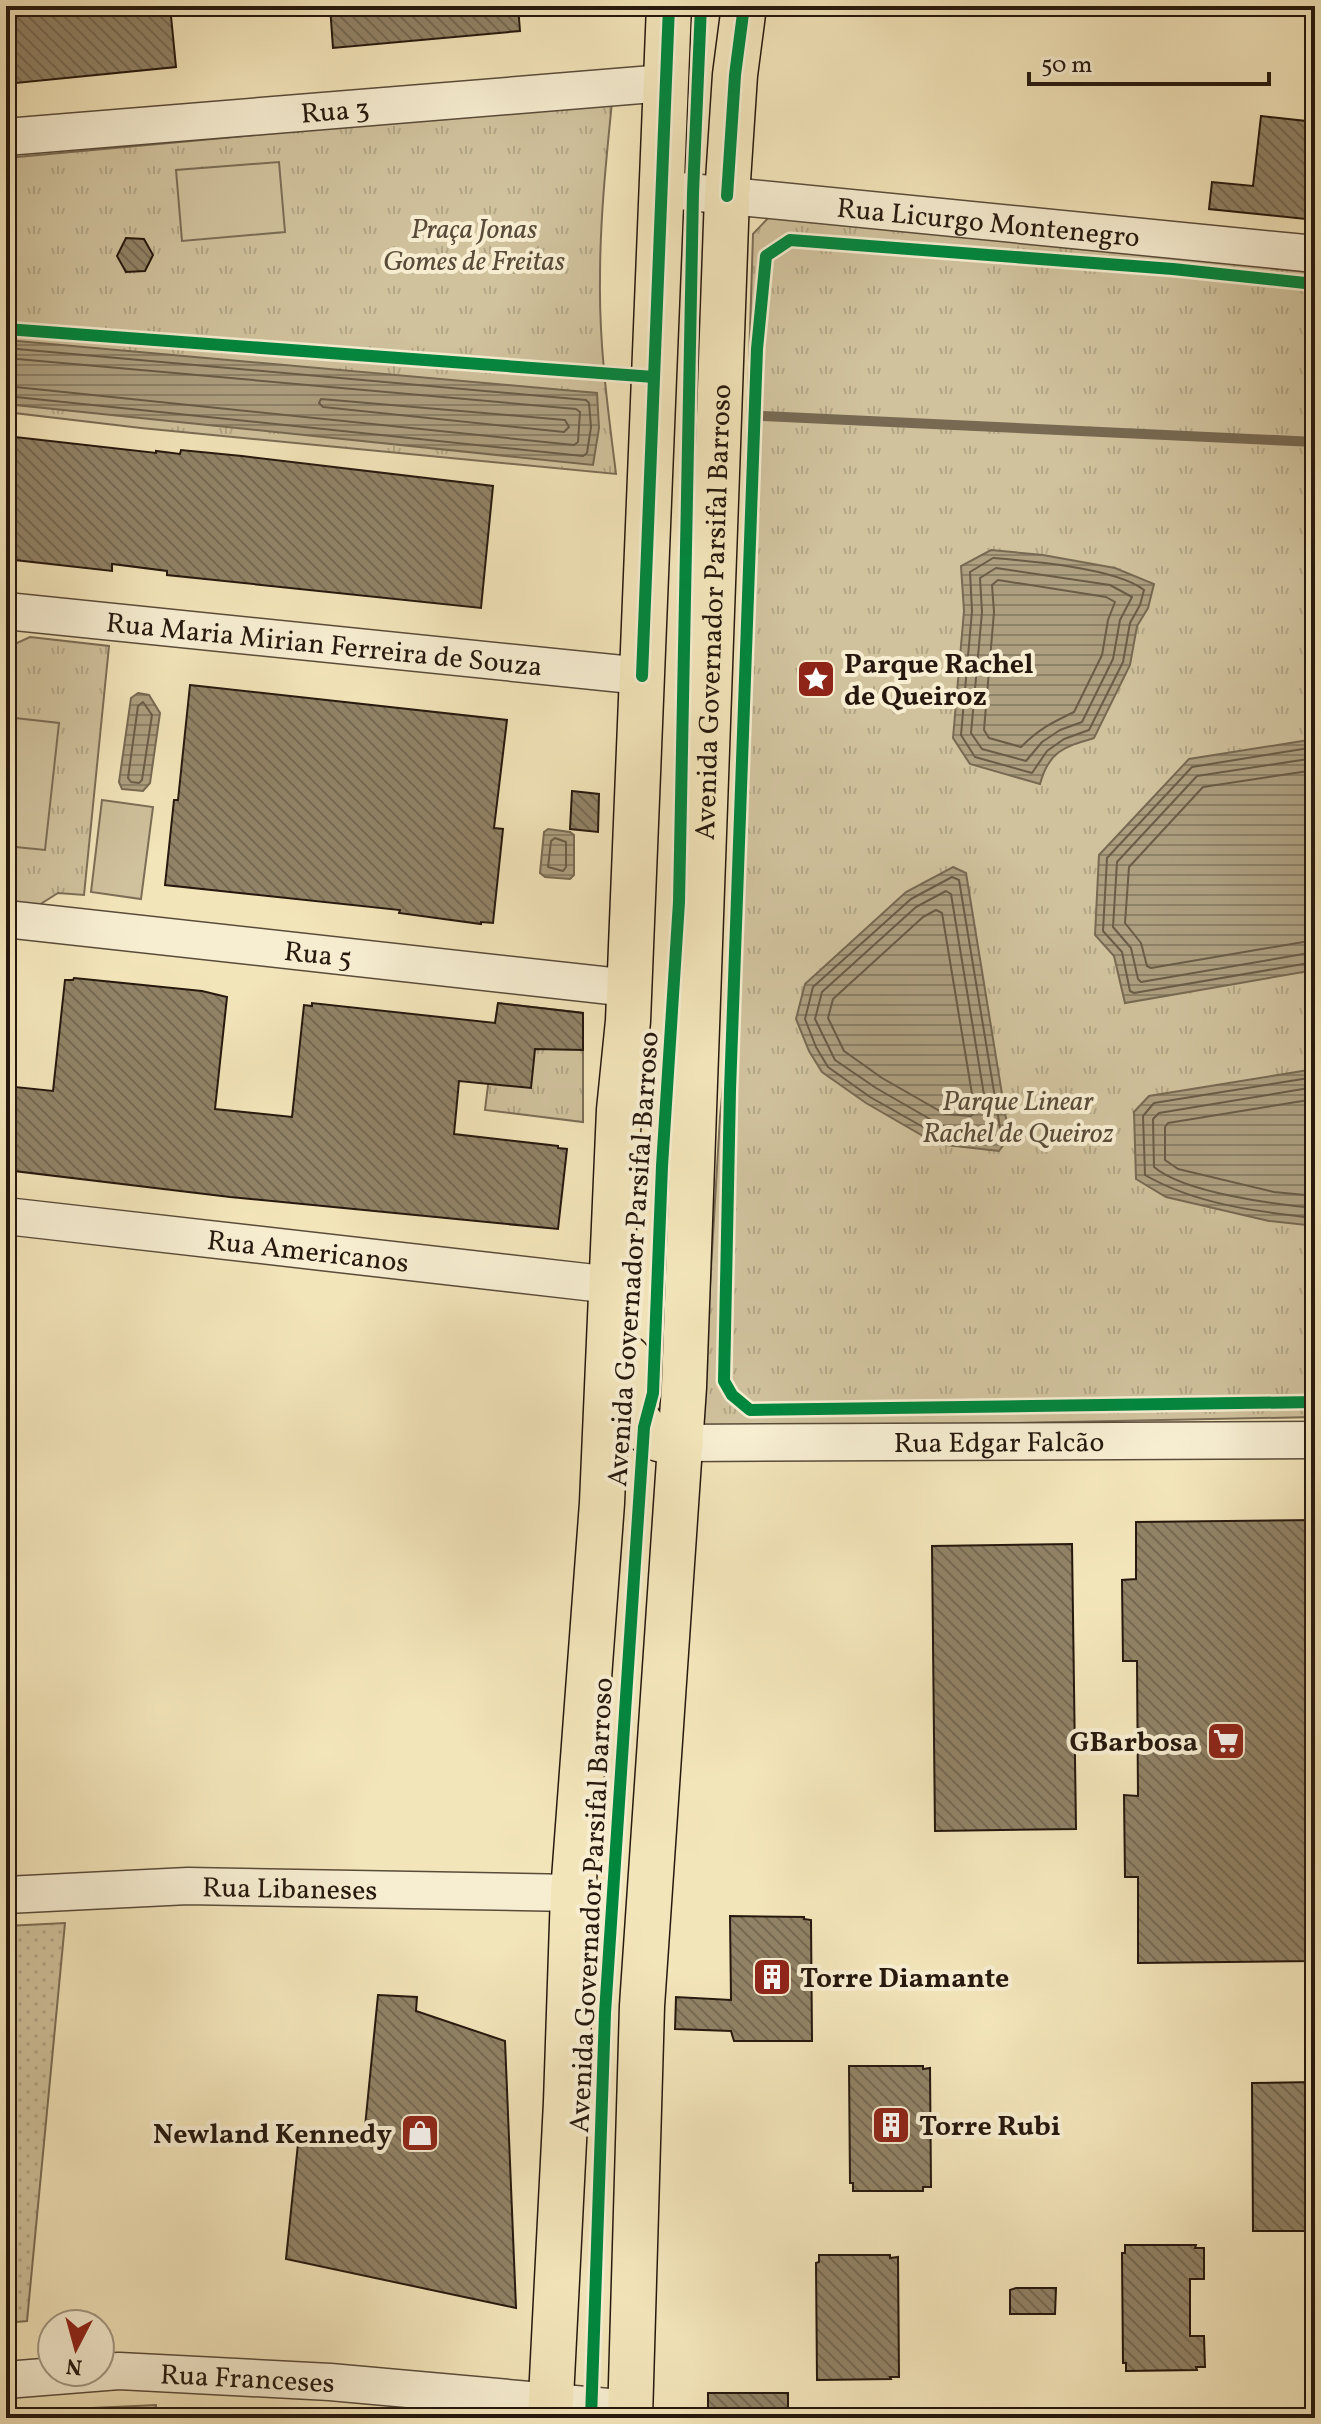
<svg xmlns="http://www.w3.org/2000/svg" width="1321" height="2424" viewBox="0 0 1321 2424" font-family="Vollkorn,serif">
  <style>
    .grass { fill: url(#grass-dots); stroke: #7b6d56; stroke-width: 2 }
    .park { fill: url(#park-tufts); stroke: #7b6d56; stroke-width: 2 }
    .pitch { fill: #d0c29d; stroke: #7b6d56; stroke-width: 2 }
    .water { fill: url(#water-rules); stroke: #776952; stroke-width: 2 }
    .lines { fill: none; stroke-linecap: round; stroke-linejoin: round }
    .shore { stroke: #6a5c47; stroke-width: 2 }
    .stream { stroke: #776952; stroke-width: 10 }
    .building { fill: url(#building-back-hatch); stroke: #26180e; stroke-width: 2 }
    .street-casing { stroke: #594b39; stroke-width: 39 }
    .primary-casing { stroke: #26180e; stroke-width: 47 }
    .street { stroke: #f7eed2; stroke-width: 36 }
    .primary { stroke: #f3e5ba; stroke-width: 44 }
    .cycleway-casing { stroke: #f7eed2; stroke-width: 17 }
    .cycleway { stroke: #00873e; stroke-width: 12 }
    .labels { text-anchor: middle; stroke-width: 8; stroke-linejoin: round; paint-order: stroke }
    .street-label { font-size: 28px; fill: #26180e; stroke: #f7eed2 }
    .park-label { font-size: 28px; font-style: italic; fill: #594b39; stroke: #f7eed2 }
    .poi-label { font-size: 28px; font-weight: bold; fill: #26180e; stroke: #f7eed2; text-anchor: start }
  </style>
  <defs>
    <pattern id="grass-dots" width="8" height="8" patternUnits="userSpaceOnUse" patternTransform="scale(2)"><rect width="8" height="8" fill="#d0c29d"/><path d="M2 2h.1M6 6h.1" fill="none" stroke="#b2a686" stroke-width="1.8" stroke-linecap="round"/></pattern>
    <pattern id="park-tufts" width="24" height="20" patternUnits="userSpaceOnUse" patternTransform="scale(2)"><rect width="24" height="20" fill="#d0c29d"/><path d="M3 7l-1-3M5 7V3M7 7l1-3M15 17l-1-3M17 17v-4M19 17l1-3" fill="none" stroke="#b2a686"/></pattern>
    <pattern id="water-rules" width="6" height="5" patternUnits="userSpaceOnUse" patternTransform="scale(2)"><rect width="6" height="5" fill="#ad9f80"/><path d="M0 2.5h6" fill="none" stroke="#8d8167"/></pattern>
    <pattern id="building-back-hatch" width="6" height="6" patternUnits="userSpaceOnUse" patternTransform="scale(2)"><rect width="6" height="6" fill="#918367"/><path d="M-1 5l2 2M0 0l6 6M5-1l2 2" fill="none" stroke="#766a53"/></pattern>
  </defs>
  <rect width="100%" height="100%" fill="#f3e5ba"/>
  <filter id="stains"><feTurbulence type="fractalNoise" baseFrequency=".0025" numOctaves="4"/><feColorMatrix values="0 0 0 0 .2 0 0 0 0 .09 0 0 0 0 .02 0 0 0 .5 -.17"/></filter>
  <radialGradient id="worn" r=".72"><stop offset=".6" stop-color="#630" stop-opacity="0"/><stop offset="1" stop-color="#630" stop-opacity=".3"/></radialGradient>
  <g class="grass">
    <polygon points="65,1923 27,2321 6,2323 6,1926"/>
    <polygon points="156,2405 155,2418 6,2418 6,2412"/>
  </g>
  <g class="park">
    <path d="M612 102C606 161 600 220 600 279 599 345 608 410 616 474L141 428 6 412V158Z"/>
    <polygon points="772,214 1315,272 1315,1417 708,1429 702,1422 720,1117 736,954 731,942 753,234"/>
    <polygon points="30,637 109,646 84,895 58,893 39,905 6,902 6,648"/>
    <polygon points="498,1003 583,1013 583,1122 485,1110"/>
  </g>
  <g class="pitch">
    <polygon points="279,162 285,232 182,241 176,170"/>
    <polygon points="6,717 59,723 45,850 6,846"/>
    <polygon points="102,800 153,807 141,899 91,892"/>
  </g>
  <g class="water">
    <polygon points="6,340 597,393 599,428 593,465 6,404"/>
    <path d="M991 550 1043 555 1115 568 1154 584 1148 608 1137 626 1130 665 1094 738C1064 747 1049 751 1040 784L970 764 953 738 964 611 961 566Z"/>
    <polygon points="138,693 149,695 160,713 150,783 143,791 122,789 119,782 131,698"/>
    <polygon points="1315,739 1315,970 1125,1003 1114,956 1095,935 1099,855 1189,759"/>
    <polygon points="548,829 570,832 574,835 574,875 570,879 545,877 540,873 544,832"/>
    <polygon points="953,867 966,873 1009,1137 999,1151 937,1144 866,1103 822,1072 809,1051 796,1019 805,984 906,892"/>
    <polygon points="1315,1069 1315,1226 1269,1221 1166,1197 1136,1179 1134,1112 1149,1096"/>
  </g>
  <g class="lines">
    <g class="shore">
      <polyline points="6,348 586,400 589,403 591,427 587,453 583,456 6,396"/>
      <polyline points="6,358 576,409 580,412 578,442 574,445 6,386"/>
      <polygon points="321,399 565,420 569,427 564,432 323,407 319,403"/>
      <path d="M993 558C1030 561 1117 568 1144 590L1140 605 1130 623 1123 662 1089 730 1064 739 1047 751 1032 773 975 757 961 735 972 611 970 572Z"/>
      <polygon points="996,568 1110,585 1132,597 1120,620 1113,659 1082,722 1060,730 1042,742 1026,761 982,749 971,733 982,612 980,578"/>
      <path d="M998 580 1106 597 1115 602 1108 620 1102 655 1074 712C1051 723 1039 729 1021 747L989 738 984 730 994 612 992 585Z"/>
      <polygon points="143,702 152,715 142,780 139,783 131,782 128,778 138,706"/>
      <polyline points="1315,747 1192,767 1107,858 1103,931 1122,952 1130,991 1134,993 1315,962"/>
      <polyline points="1315,758 1197,776 1117,862 1113,927 1131,948 1138,979 1141,982 1315,952"/>
      <polyline points="1315,770 1203,787 1129,867 1125,923 1141,943 1147,966 1151,968 1315,940"/>
      <polygon points="555,838 566,842 566,867 563,871 548,867 551,841"/>
      <polygon points="952,877 959,880 1001,1134 995,1142 939,1136 870,1097 828,1067 816,1047 805,1019 813,987 911,899"/>
      <polygon points="946,891 951,894 989,1125 986,1130 942,1126 876,1088 835,1060 815,1019 822,992 916,907"/>
      <polygon points="936,910 942,913 975,1112 971,1116 945,1114 882,1078 844,1051 828,1018 833,999 923,917"/>
      <path d="M1315 1077 1154 1103 1143 1116 1145 1175C1195 1204 1258 1212 1315 1218"/>
      <path d="M1315 1087 1159 1113 1153 1119 1154 1167C1185 1193 1273 1204 1315 1208"/>
      <polyline points="1315,1099 1168,1123 1165,1127 1165,1160 1178,1169 1274,1192 1315,1196"/>
    </g>
    <polyline class="stream" points="763,416 1315,442"/>
  </g>
  <g class="building">
    <polygon points="6,6 170,6 176,67 6,84"/>
    <polygon points="330,6 518,6 520,31 333,48"/>
    <polygon points="1261,116 1315,122 1315,220 1209,209 1212,182 1253,186"/>
    <polygon points="126,238 144,239 153,255 145,271 126,272 117,256"/>
    <polygon points="6,436 156,453 156,451 180,454 181,450 242,456 493,486 481,608 167,575 167,571 112,564 112,571 6,559"/>
    <polygon points="190,685 507,720 494,828 503,829 493,923 481,922 481,924 399,913 400,910 165,885 174,800 178,800"/>
    <polygon points="572,791 599,794 598,832 570,829"/>
    <polygon points="74,978 202,991 227,997 215,1109 292,1117 304,1005 312,1006 312,1003 495,1023 498,1003 583,1013 583,1050 535,1049 531,1088 459,1081 454,1134 558,1146 558,1148 567,1149 558,1229 230,1197 6,1170 6,1086 53,1091 65,980 73,980"/>
    <polygon points="1315,1520 1315,1961 1138,1963 1138,1877 1125,1877 1124,1795 1138,1796 1137,1661 1123,1661 1122,1580 1136,1579 1136,1522"/>
    <polygon points="1072,1544 1076,1829 935,1831 932,1546"/>
    <polygon points="730,1916 804,1917 804,1919 811,1920 812,2041 734,2041 731,2031 675,2029 676,1997 731,2000"/>
    <polygon points="378,1995 417,1997 416,2011 505,2041 516,2308 286,2259 299,2134 364,2137"/>
    <polygon points="849,2066 923,2066 923,2069 930,2068 931,2187 923,2187 923,2191 853,2191 853,2183 850,2183"/>
    <polygon points="1315,2082 1315,2231 1253,2231 1252,2083"/>
    <polygon points="1125,2245 1196,2245 1195,2248 1204,2248 1204,2279 1190,2279 1190,2336 1204,2336 1205,2367 1196,2367 1197,2370 1126,2371 1126,2363 1123,2363 1122,2253 1125,2253"/>
    <polygon points="819,2255 890,2255 890,2258 898,2257 899,2377 890,2377 891,2379 817,2380 816,2263 819,2262"/>
    <polygon points="1016,2288 1056,2288 1055,2314 1010,2314 1010,2290"/>
    <rect x="708" y="2393" width="80" height="25"/>
  </g>
  <g class="lines">
    <defs>
      <g id="street">
        <path id="s1" d="M6 137 665 83"/>
        <path id="s2" d="M660 189 1315 254"/>
        <path id="s3" d="M6 611 642 676"/>
        <path id="s4" d="M6 919 629 988"/>
        <path id="s5" d="M6 1216 612 1285"/>
        <path id="s6" d="M681 1443 1315 1440"/>
        <path id="s7" d="M6 1895 188 1886 573 1893"/>
        <path id="s8" d="M6 2380 119 2371 330 2382 631 2409"/>
      </g>
      <g id="primary">
        <path d="M628 1358C627 1387 628 1421 656 1438 663 1441 673 1442 681 1443"/>
        <polyline points="550,2418 566,2102 573,1893 602,1503 619,1110 628,1021 669,6"/>
        <path id="s9" d="M630 2418 642 2006 684 1387 727 196 735 75 744 6"/>
      </g>
    </defs>
    <use href="#street" class="street-casing"/>
    <use href="#primary" class="primary-casing"/>
    <use href="#street" class="street"/>
    <use href="#primary" class="primary"/>
    <defs>
      <g id="cycleway">
        <polyline points="727,196 735,75 744,6"/>
        <polyline points="1315,284 1173,269 790,240 766,256 757,349 730,1090 724,1381 732,1395 750,1410 1315,1402"/>
        <polyline points="6,329 654,377"/>
        <polyline points="642,676 669,6"/>
        <polyline points="591,2418 605,2013 644,1427 653,1393 662,1166 679,902 693,193 701,6"/>
      </g>
    </defs>
    <use href="#cycleway" class="cycleway-casing"/>
    <use href="#cycleway" class="cycleway"/>
  </g>
  <defs>
    <symbol id="sight-square" viewBox="-11 -11 22 22"><rect x="-9" y="-9" width="18" height="18" rx="4" fill="#8f2418" stroke="#f7eed2"/><path d="M0-6L1.8-2.2L6-1.7L2.9 1.2L3.7 5.4L0 3.3L-3.7 5.4L-2.9 1.2L-6-1.7L-1.8-2.2Z" fill="#fff"/></symbol>
    <symbol id="supermarket-square" viewBox="-11 -11 22 22"><rect x="-9" y="-9" width="18" height="18" rx="4" fill="#8f2418" stroke="#f7eed2"/><path d="M-6-5.5h2.5l.6 2H6L4.5 2H-2.5L-4.4-4H-6ZM-1.5 3.2a1.3 1.3 0 1 0 .1 0ZM3 3.2a1.3 1.3 0 1 0 .1 0Z" fill="#fff"/></symbol>
    <symbol id="building-square" viewBox="-11 -11 22 22"><rect x="-9" y="-9" width="18" height="18" rx="4" fill="#8f2418" stroke="#f7eed2"/><path d="M-4-6H4V6H1V3H-1V6H-4ZM-2.5-4.3h1.7v1.8h-1.7ZM.8-4.3h1.7v1.8H.8ZM-2.5-1h1.7V.8h-1.7ZM.8-1h1.7V.8H.8Z" fill="#fff"/></symbol>
    <symbol id="shop-square" viewBox="-11 -11 22 22"><rect x="-9" y="-9" width="18" height="18" rx="4" fill="#8f2418" stroke="#f7eed2"/><path d="M-5-2.5h2.3a2.7 3.5 0 0 1 5.4 0H5L5.5 6h-11ZM-1.5-2.5h3a1.5 2.3 0 0 0-3 0Z" fill="#fff"/></symbol>
  </defs>
  <g fill-rule="evenodd">
    <use href="#sight-square" x="794" y="657" width="44" height="44"/>
    <use href="#supermarket-square" x="1204" y="1719" width="44" height="44"/>
    <use href="#building-square" x="750" y="1955" width="44" height="44"/>
    <use href="#building-square" x="869" y="2103" width="44" height="44"/>
    <use href="#shop-square" x="398" y="2111" width="44" height="44"/>
  </g>
  <g class="labels">
    <g class="street-label">
      <text dy="10" stroke="none"><textPath href="#s1" startOffset="330">Rua 3</textPath></text>
      <text dy="10" stroke="none"><textPath href="#s2" startOffset="330">Rua Licurgo Montenegro</textPath></text>
      <text dy="10" stroke="none"><textPath href="#s9" startOffset="1808">Avenida Governador Parsifal Barroso</textPath></text>
      <text dy="10" stroke="none"><textPath href="#s3" startOffset="320">Rua Maria Mirian Ferreira de Souza</textPath></text>
      <text dy="10" stroke="none"><textPath href="#s4" startOffset="314">Rua 5</textPath></text>
      <text dy="10" stroke="none"><textPath href="#s5" startOffset="304">Rua Americanos</textPath></text>
      <text transform="translate(632 1259) rotate(-86)" y="10">Avenida Governador Parsifal Barroso</text>
      <text dy="10" stroke="none"><textPath href="#s6" startOffset="318">Rua Edgar Falcão</textPath></text>
      <text dy="10" stroke="none"><textPath href="#s7" startOffset="284">Rua Libaneses</textPath></text>
      <text transform="translate(590 1905) rotate(-87)" y="10">Avenida Governador Parsifal Barroso</text>
      <text dy="10" stroke="none"><textPath href="#s8" startOffset="242">Rua Franceses</textPath></text>
    </g>
    <g class="park-label">
      <text x="474" y="238">Praça Jonas<tspan x="474" dy="32">Gomes de Freitas</tspan></text>
      <text x="1018" y="1110">Parque Linear<tspan x="1018" dy="32">Rachel de Queiroz</tspan></text>
    </g>
    <g class="poi-label">
      <text x="844" y="673">Parque Rachel<tspan x="844" dy="32">de Queiroz</tspan></text>
      <text x="1198" y="1751" text-anchor="end">GBarbosa</text>
      <text x="800" y="1987">Torre Diamante</text>
      <text x="919" y="2135">Torre Rubi</text>
      <text x="392" y="2143" text-anchor="end">Newland Kennedy</text>
    </g>
  </g>
  <rect width="1321" height="2424" fill="none" stroke="#f3e5ba" stroke-width="32"/>
  <rect x="8" y="8" width="1305" height="2408" fill="none" stroke="#26180e" stroke-width="4"/>
  <rect x="16" y="16" width="1289" height="2392" fill="none" stroke="#26180e" stroke-width="2"/>
  <g transform="translate(76 2348) rotate(186)"><circle r="38" fill="#f7eed2" stroke="#a39884" stroke-width="2"/>
  <path d="M0-6L14 30L0 20L-14 30Z" fill="#8f2418"/>
  <text y="-12" font-size="22" font-weight="bold" text-anchor="middle" fill="#26180e">N</text>
  </g>
  <path d="M1029 72v12h240v-12" fill="none" stroke="#26180e" stroke-width="4"/>
  <text x="1041" y="72" font-size="24" fill="#26180e" stroke="#f7eed2" stroke-width="6" paint-order="stroke">50 m</text>
  <rect width="100%" height="100%" filter="url(#stains)"/>
  <rect width="100%" height="100%" fill="url(#worn)"/>
</svg>
